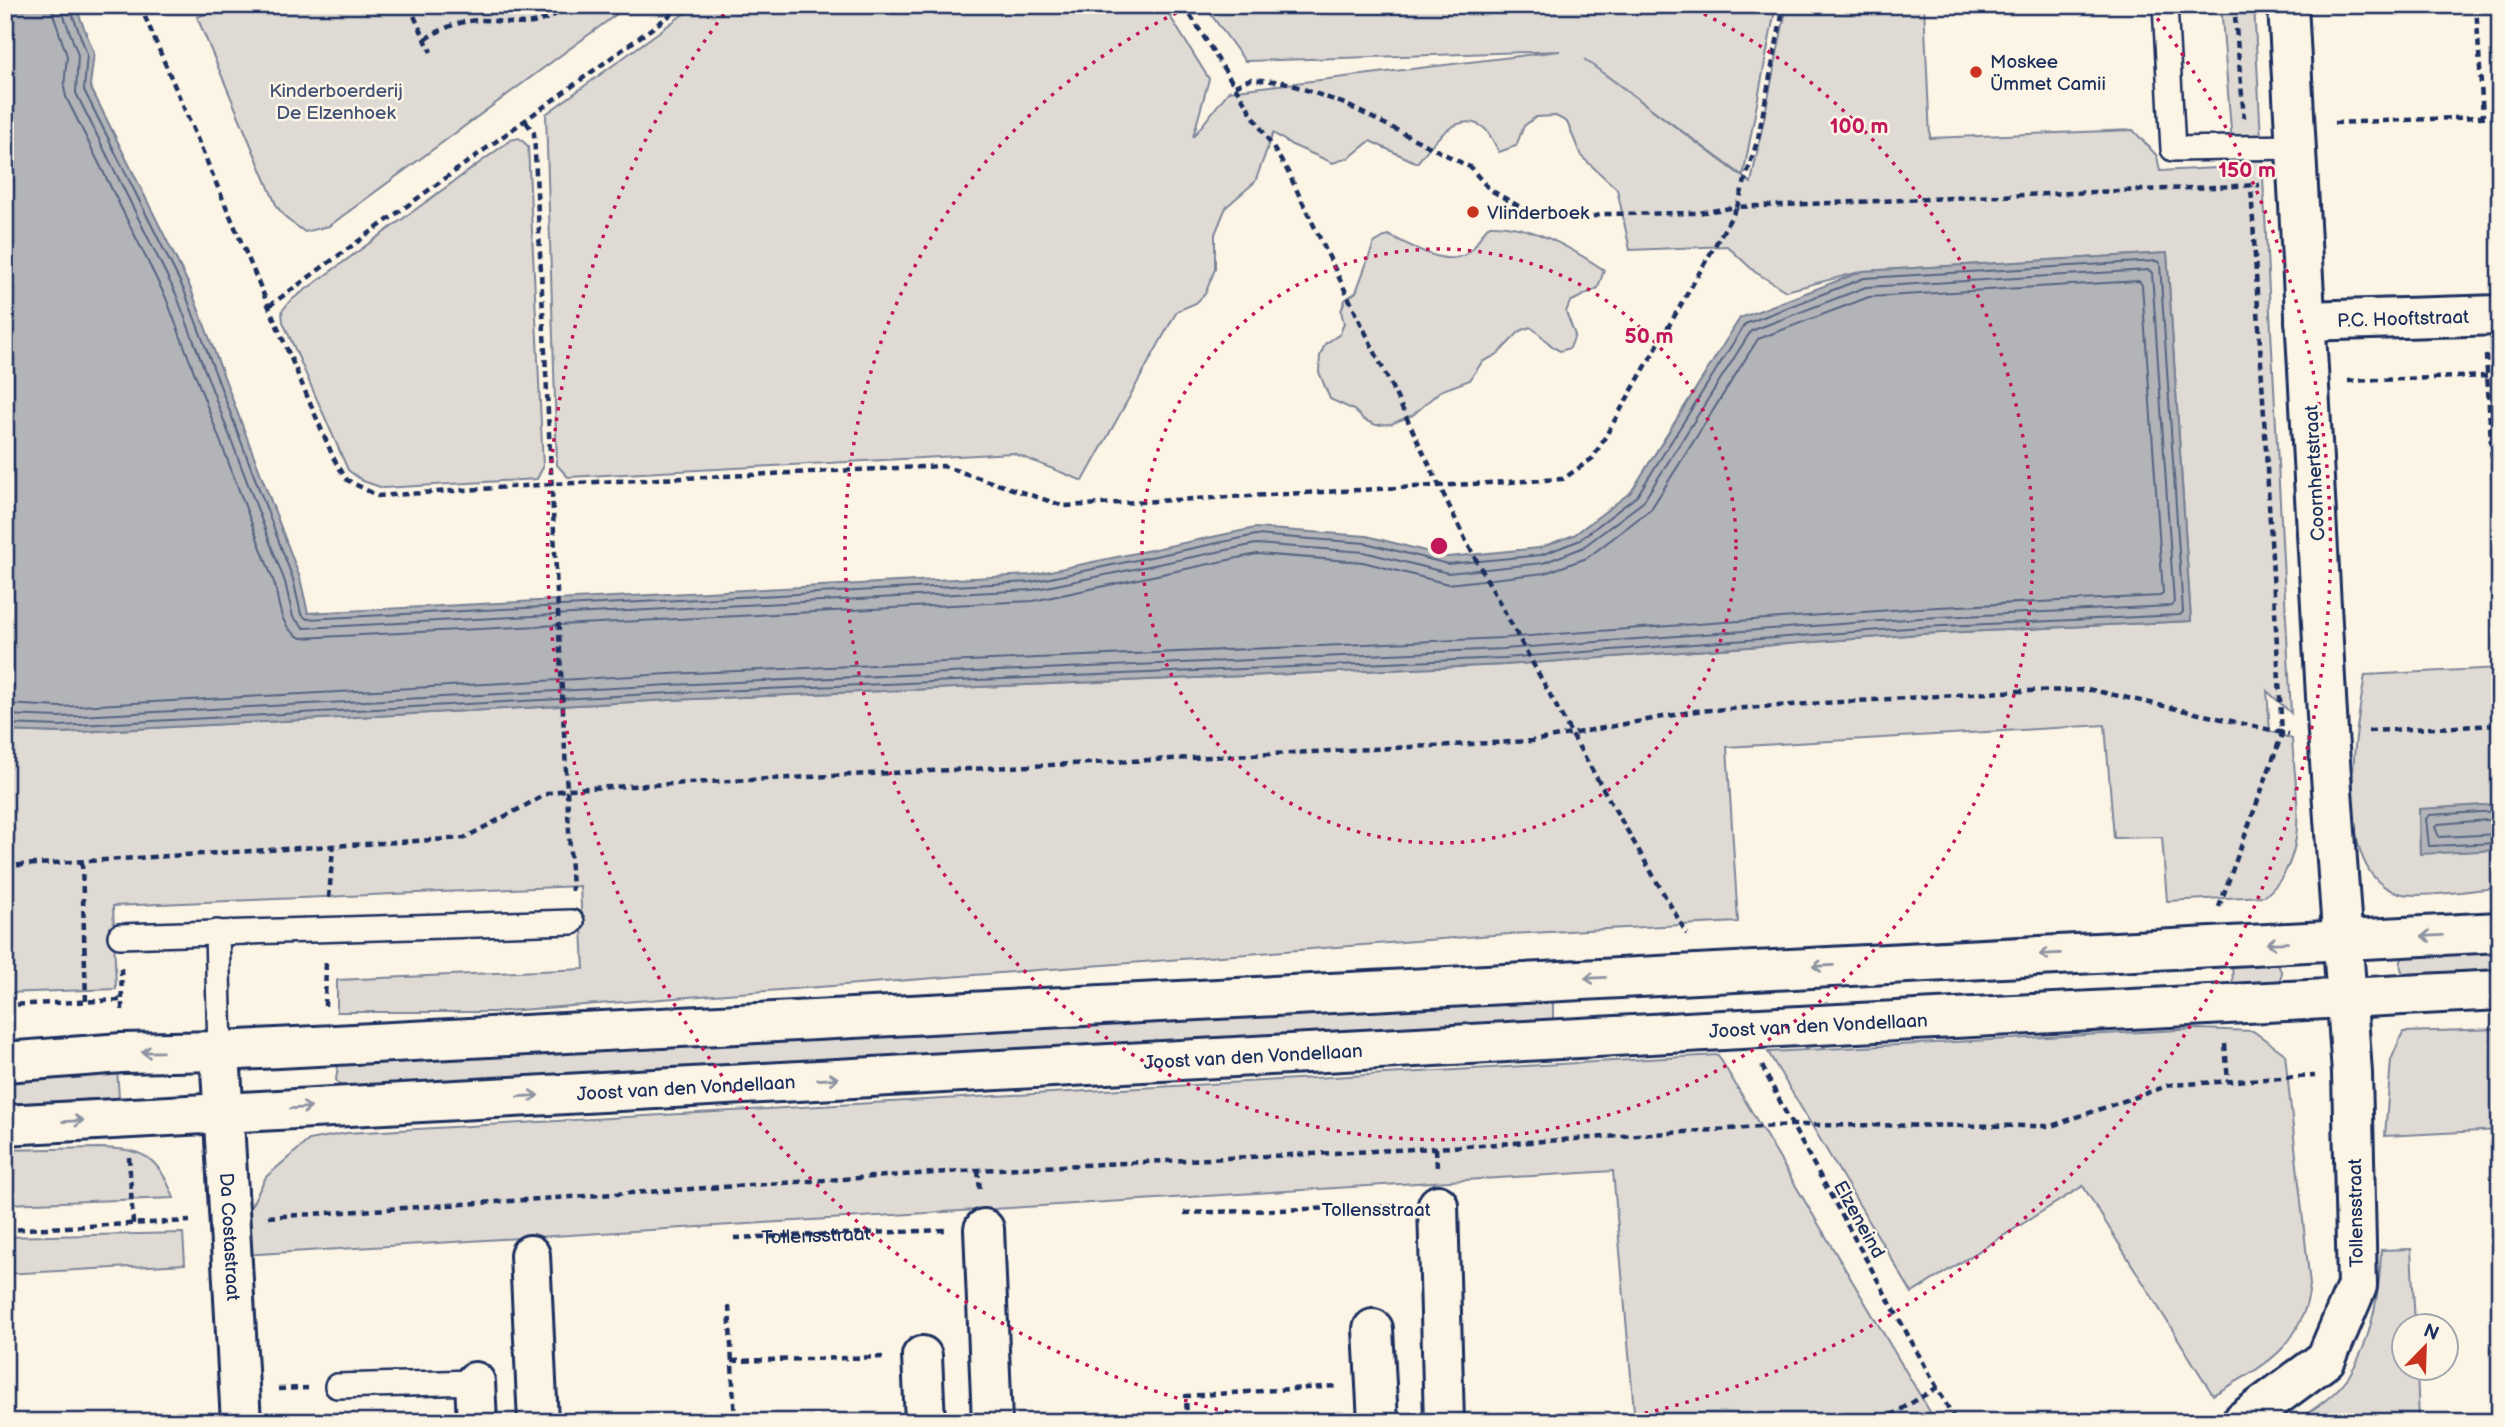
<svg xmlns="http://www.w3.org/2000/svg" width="2505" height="1427" viewBox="0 0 2505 1427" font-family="'Balsamiq Sans',sans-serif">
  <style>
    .green { fill: #dfdbd4; stroke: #7d8599; stroke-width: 2 }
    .water { fill: #b2b4b8; stroke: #767f94; stroke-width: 2 }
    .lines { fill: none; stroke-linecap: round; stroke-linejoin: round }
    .shore { stroke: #576482; stroke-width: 2 }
    .lane-casing { stroke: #1b2f5e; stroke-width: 28 }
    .street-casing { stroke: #1b2f5e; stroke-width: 44 }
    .secondary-casing { stroke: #1b2f5e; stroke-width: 44 }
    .path { stroke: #1b2f5e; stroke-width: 4.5; stroke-dasharray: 7 5; stroke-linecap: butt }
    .lane { stroke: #fcf5e5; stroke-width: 23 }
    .street { stroke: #fcf5e5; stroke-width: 38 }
    .secondary { stroke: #fcf5e5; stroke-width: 38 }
    .oneway { stroke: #8c92a2 }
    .ring { fill: none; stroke: #c2185b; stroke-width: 3.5; stroke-dasharray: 3.5 7 }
    .poi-dot { fill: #c8321e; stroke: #fcf5e5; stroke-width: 2.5 }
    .labels { text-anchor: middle; stroke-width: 5; stroke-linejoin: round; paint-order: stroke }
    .poi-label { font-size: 19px; fill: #1b2f5e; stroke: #fcf5e5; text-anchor: start }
    .park-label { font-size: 19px; fill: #425176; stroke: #fcf5e5 }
    .street-label { font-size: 19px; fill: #1b2f5e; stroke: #fcf5e5 }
    .centre { fill: #c2185b; stroke: #fcf5e5; stroke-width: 3.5 }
    .ring-label { font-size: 21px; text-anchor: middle; font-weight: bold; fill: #c2185b; stroke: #fcf5e5; stroke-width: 5; stroke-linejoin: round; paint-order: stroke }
  </style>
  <rect width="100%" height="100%" fill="#fcf5e5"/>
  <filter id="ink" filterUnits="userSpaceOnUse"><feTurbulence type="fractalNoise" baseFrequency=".0143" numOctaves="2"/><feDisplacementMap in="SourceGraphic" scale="14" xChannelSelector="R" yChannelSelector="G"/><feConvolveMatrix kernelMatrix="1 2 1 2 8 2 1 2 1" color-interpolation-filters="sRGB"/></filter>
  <g filter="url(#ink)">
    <g class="green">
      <polygon points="229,5 629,5 329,226 305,232 288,220 277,207 197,17"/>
      <path d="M696 5H1163L1209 79 1193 137 1229 91 1560 51 1245 61 1204 5H1776L1743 176 1584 59 1751 183 1787 5H1924L1930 138 2133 130 2157 156 2160 171 2234 167 2221 5H2254L2291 713 2267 691 2270 731 2292 739C2295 793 2312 858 2265 896L2167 901 2162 837 2114 838 2105 725 1727 747 1738 922 1493 935 493 1012H337V980L584 969 580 886 113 906 116 989 5 993V731L60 733 670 700 1505 665 1921 634 2191 621 2167 253 1863 271 1786 291 1755 272 1727 246 1630 250 1617 189 1581 156 1567 122 1556 116 1536 117 1524 126 1516 146 1499 152C1495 145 1490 133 1484 128 1457 108 1431 145 1417 163L1370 141 1350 157 1333 163 1292 145 1273 133 1255 182 1226 207 1215 234V269L1205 294 1196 303 1177 311 1083 481 1013 453 568 477 557 465 546 114Z"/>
      <polygon points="519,138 528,146 543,467 537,479 383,488 363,481 348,470 283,322 282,311 290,301 511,140"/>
      <path d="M1490 225C1531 224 1571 248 1604 270L1598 288 1570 302 1566 312 1575 335 1570 348 1560 351C1546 344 1542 334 1530 327L1520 331 1498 354 1482 362 1470 380 1440 391 1413 415 1391 424 1376 425 1364 420 1354 410 1330 399 1319 372 1320 356 1325 344 1340 334 1344 323 1341 311 1345 300 1356 292 1374 243 1388 235C1412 245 1453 274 1474 247 1480 238 1482 232 1490 225Z"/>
      <path d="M2500 668V804L2419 810 2420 853 2500 850V888C2477 889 2417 899 2398 893 2329 872 2357 726 2365 675Z"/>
      <path d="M2500 944V978L2407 979C2398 968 2399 962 2406 950Z"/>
      <polygon points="2232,959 2276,961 2282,973 2279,982 2233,992"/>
      <polygon points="1553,993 1553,1022 344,1091 336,1080 339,1058"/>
      <path d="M2198 1029 2253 1031 2285 1054 2310 1285C2302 1349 2264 1366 2213 1395L2083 1186 1912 1293 1768 1052Z"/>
      <polygon points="2500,1029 2500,1130 2385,1136 2391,1060 2403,1032"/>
      <polygon points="1718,1055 1936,1422 1635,1422 1613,1171 241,1255 243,1222 266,1177 309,1140 347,1133"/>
      <polygon points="117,1068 119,1098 5,1104 5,1074"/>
      <path d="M98 1148C142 1149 157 1154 174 1198L5 1204V1150Z"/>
      <polygon points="183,1233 185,1264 5,1274 5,1237"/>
      <path d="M2411 1249 2415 1325 2404 1326V1368H2417L2419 1422H2295C2314 1409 2336 1395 2349 1376 2372 1340 2380 1291 2381 1250Z"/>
    </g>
    <g class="water">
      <polygon points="5,5 75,5 94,53 90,86 190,287 300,578 308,613 1031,575 1255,528 1367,536 1448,557 1539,548 1574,535 1631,492 1740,318 1863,271 2167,253 2191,621 1921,634 1505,665 670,700 60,733 5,731"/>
      <polygon points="2500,804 2500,850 2420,854 2419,809"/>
    </g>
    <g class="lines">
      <g class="shore">
        <path d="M5 704 60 707 669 674 1503 638 1919 608 2160 596 2163 593 2142 285 2139 281 1869 297 1758 339 1651 509 1587 558 1545 573 1448 584 1363 562 1257 554 1033 601 301 638C280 628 279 605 275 585L166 298 66 97 64 87 67 56 50 5"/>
        <polyline points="5,715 60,717 670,685 1504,649 1920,618 2171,606 2174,603 2152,273 2149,270 1866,287 1751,331 1643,502 1582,548 1543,563 1448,573 1364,552 1256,544 1032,590 304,628 293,617 285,582 176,294 76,93 78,55 60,5"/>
        <polyline points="5,724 60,726 670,693 1504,658 1921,627 2180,615 2183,612 2160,264 2157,261 1864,278 1745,324 1637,496 1578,541 1541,555 1448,564 1366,543 1256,535 1031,582 307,619 301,614 293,579 184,290 84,90 87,54 69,5"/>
        <polyline points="2500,811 2429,815 2426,819 2429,846 2500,843"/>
        <polyline points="2500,819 2438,824 2435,827 2439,837 2500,834"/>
      </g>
      <defs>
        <g id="lane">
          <polyline points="2165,5 2173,149 2296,147"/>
          <polyline points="217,932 220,1051"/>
          <polyline points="120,936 572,922"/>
          <polyline points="337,1386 475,1382"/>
        </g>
        <g id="street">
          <path id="s2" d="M2305 321 2500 315"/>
          <path id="s3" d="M220 1051 241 1422"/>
          <polyline points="1438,1205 1444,1422"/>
          <polyline points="984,1229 992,1422"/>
          <polyline points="530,1255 538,1422"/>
          <polyline points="1373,1329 1378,1422"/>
          <polyline points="922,1356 925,1422"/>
          <polyline points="475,1382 477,1422"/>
          <polyline points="2241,1422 2326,1359 2357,1286 2352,1073 2328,733 2288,5"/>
        </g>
        <g id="secondary">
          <polyline points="5,1062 122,1053 220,1051 2500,932"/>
          <path id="s4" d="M5 1125 1741 1029 2500 990"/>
        </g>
      </defs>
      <use href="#lane" class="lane-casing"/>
      <use href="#street" class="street-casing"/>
      <use href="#secondary" class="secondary-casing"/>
      <g class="path">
        <polyline points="140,5 334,459 347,480 378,496 553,484 943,466 1064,506 1563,479 1593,458 1737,207 2260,185"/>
        <polyline points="409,5 431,52"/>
        <polyline points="1184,5 1287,170 1467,543 1572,735 1687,934"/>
        <polyline points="2234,5 2244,118"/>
        <polyline points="2476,5 2483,116"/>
        <path d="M425 39C435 33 448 26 460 23 504 11 520 42 570 5"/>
        <polyline points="1235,86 1250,79 1284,82 1345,104 1470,167 1489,189 1532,214 1580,220 1603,214 1698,213 1737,207 1758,138 1784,5"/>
        <polyline points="526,122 534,133 572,891"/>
        <polyline points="2334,123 2500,116"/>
        <polyline points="269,306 684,5"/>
        <polyline points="2486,355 2500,599"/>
        <polyline points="2348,381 2487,376"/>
        <polyline points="2368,731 2500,725"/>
        <polyline points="82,862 86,1003"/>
        <polyline points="5,866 464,838 549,793 569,789 1532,741 1696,711 2019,691 2092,690 2289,734"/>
        <polyline points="329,898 333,847"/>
        <polyline points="2219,907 2282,734 2251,186"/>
        <polyline points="121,968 122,1000"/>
        <polyline points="5,1005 122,1000 122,1015"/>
        <polyline points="325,1006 326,959"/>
        <polyline points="2225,1044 2228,1082"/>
        <polyline points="1762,1066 1792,1125 1956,1422"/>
        <polyline points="1436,1148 1437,1168"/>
        <polyline points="129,1157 133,1224"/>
        <polyline points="978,1170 980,1191"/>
        <polyline points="1184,1213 1400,1206"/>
        <polyline points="268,1217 978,1170 1436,1148 1792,1125 2051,1126 2170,1085 2315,1076"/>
        <polyline points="5,1230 190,1221"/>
        <path id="s1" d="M734 1238 947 1230"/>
        <polyline points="729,1306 735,1422"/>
        <polyline points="732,1361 883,1357"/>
        <polyline points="278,1389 308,1388"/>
        <polyline points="1187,1422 1186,1396 1337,1386"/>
        <polyline points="1880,1422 1938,1387"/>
      </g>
      <use href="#lane" class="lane"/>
      <use href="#street" class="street"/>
      <use href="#secondary" class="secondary"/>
    </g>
    <defs><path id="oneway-shaft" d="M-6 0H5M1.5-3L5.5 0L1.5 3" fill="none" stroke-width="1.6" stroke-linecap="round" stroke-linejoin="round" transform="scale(1.75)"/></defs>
    <g class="oneway">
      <use href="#oneway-shaft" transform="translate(2432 936) rotate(177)"/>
      <use href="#oneway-shaft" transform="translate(2277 943) rotate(178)"/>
      <use href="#oneway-shaft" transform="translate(2050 954) rotate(177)"/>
      <use href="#oneway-shaft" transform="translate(1823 966) rotate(177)"/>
      <use href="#oneway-shaft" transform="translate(1595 978) rotate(177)"/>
      <use href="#oneway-shaft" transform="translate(152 1052) rotate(179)"/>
      <use href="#oneway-shaft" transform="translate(828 1079) rotate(-3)"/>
      <use href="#oneway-shaft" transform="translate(528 1096) rotate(-3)"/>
      <use href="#oneway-shaft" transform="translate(301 1108) rotate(-3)"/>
      <use href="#oneway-shaft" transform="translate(73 1121) rotate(-3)"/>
    </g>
  </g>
  <g class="ring">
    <circle cx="1439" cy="546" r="297"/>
    <path d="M1685 5A594 594 0 1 1 1193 5"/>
    <path d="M1269 1421A891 891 0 0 1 727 10M2151 10A891 891 0 0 1 1609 1421"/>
  </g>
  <g class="poi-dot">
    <circle cx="1976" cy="72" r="7"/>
    <circle cx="1473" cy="212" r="7"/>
  </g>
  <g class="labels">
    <g class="poi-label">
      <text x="1990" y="68">Moskee<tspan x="1990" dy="22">Ümmet Camii</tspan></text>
      <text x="1487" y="219">Vlinderboek</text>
    </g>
    <g class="park-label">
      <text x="336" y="97">Kinderboerderij<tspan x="336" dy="22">De Elzenhoek</tspan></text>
    </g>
    <g class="street-label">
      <text dy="7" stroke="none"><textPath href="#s2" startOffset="98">P.C. Hooftstraat</textPath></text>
      <text transform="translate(2314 473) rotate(-93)" y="7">Coornhertstraat</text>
      <text dy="7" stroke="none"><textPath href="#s4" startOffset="1816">Joost van den Vondellaan</textPath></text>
      <text dy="7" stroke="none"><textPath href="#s4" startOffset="1250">Joost van den Vondellaan</textPath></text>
      <text dy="7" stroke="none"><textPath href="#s4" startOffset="682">Joost van den Vondellaan</textPath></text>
      <text x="1376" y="1216">Tollensstraat</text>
      <text transform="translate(2355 1213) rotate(-91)" y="7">Tollensstraat</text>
      <text transform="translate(1860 1219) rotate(61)" y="7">Elzeneind</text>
      <text dy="7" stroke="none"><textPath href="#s1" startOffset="82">Tollensstraat</textPath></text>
      <text dy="7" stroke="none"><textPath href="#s3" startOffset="186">Da Costastraat</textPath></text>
    </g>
  </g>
  <circle cx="1439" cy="546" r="10" class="centre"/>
  <g class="ring-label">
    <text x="1859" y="133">100 m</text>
    <text x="2247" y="177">150 m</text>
    <text x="1649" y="343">50 m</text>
  </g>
  <rect width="2505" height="1427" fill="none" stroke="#fcf5e5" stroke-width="28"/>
  <rect x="14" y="14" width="2477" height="1399" fill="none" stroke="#1b2f5e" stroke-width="2.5" filter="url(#ink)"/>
  <g transform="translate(2425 1347) rotate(23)"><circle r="33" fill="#fcf5e5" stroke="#a2a6af" stroke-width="2"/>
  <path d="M0-5L12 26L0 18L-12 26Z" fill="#c8321e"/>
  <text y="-10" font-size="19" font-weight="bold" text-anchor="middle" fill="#1b2f5e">N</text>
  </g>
</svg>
